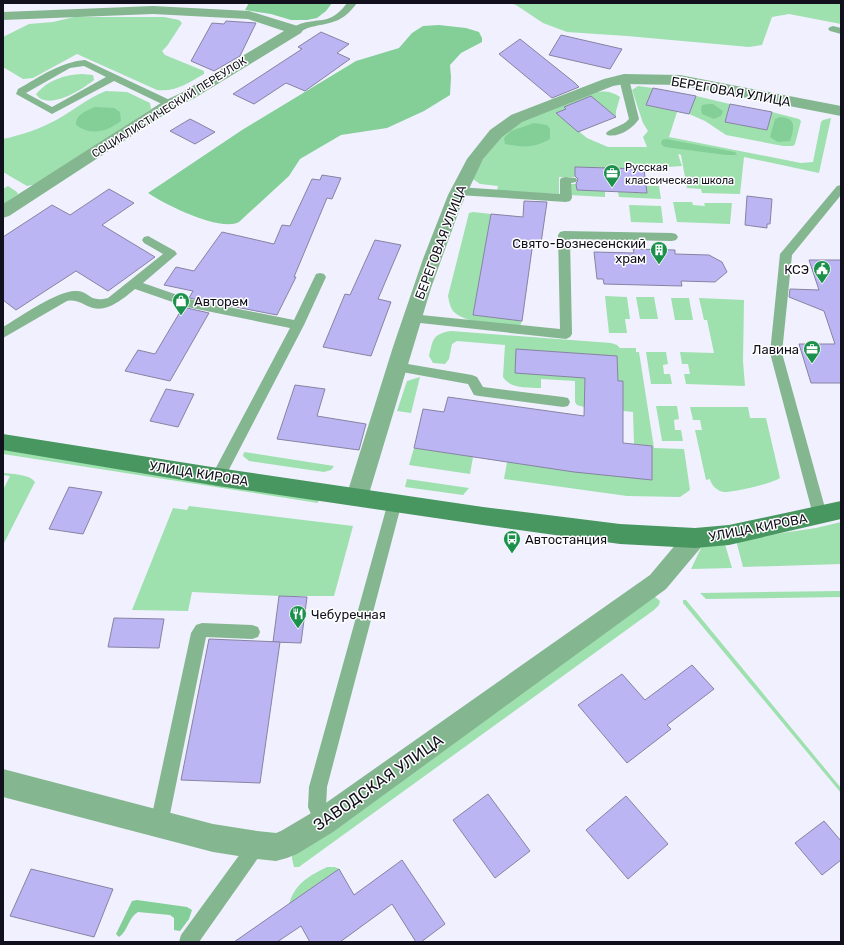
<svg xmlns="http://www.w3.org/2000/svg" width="844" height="945" viewBox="0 0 844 945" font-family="Rubik,sans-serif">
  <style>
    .green { fill: #9ee0ae }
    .forest { fill: #83cf97 }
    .building { fill: #bcb5f3; stroke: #8683a2 }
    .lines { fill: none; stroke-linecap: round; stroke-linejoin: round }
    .lane { fill: #84b690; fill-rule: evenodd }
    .street { fill: #84b690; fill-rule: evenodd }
    .secondary { fill: #489760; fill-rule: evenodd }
    .labels { text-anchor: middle; stroke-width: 3; stroke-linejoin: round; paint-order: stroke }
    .far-street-label { font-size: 11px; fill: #12101c; stroke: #fff }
    .far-poi-label { font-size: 11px; fill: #12101c; stroke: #fff; text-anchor: start }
    .street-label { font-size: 13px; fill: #12101c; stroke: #fff }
    .poi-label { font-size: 13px; fill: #12101c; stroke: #fff; text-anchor: end }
    .near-street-label { font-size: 16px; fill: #12101c; stroke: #fff }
  </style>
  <rect width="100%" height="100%" fill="#f1f0fe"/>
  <g class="green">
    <polygon points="510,3 841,3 841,24 789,14 772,17 762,45 749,47 627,36 567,32 543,23 516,5"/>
    <path d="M74 17H164L179 20 182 23 167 46 162 51 165 55 204 71V74C188 83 176 92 157 90L77 54 33 78 23 79 3 67V37L29 24 53 22Z"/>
    <path d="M82 74 93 75 94 80C83 89 47 112 36 94 48 80 64 75 82 74Z"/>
    <path d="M638 86 653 88 646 105 677 112 669 137 801 163 813 162 821 122 823 120 831 118 819 173 744 157 740 194 702 193 701 189 687 188 681 155 678 154 682 166 638 169 575 167V177H559V194L497 191 498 186 480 184 473 179 484 156 507 130 521 121 595 92C605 91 611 91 620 97L616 111V117L593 99 556 113 587 138 608 147H647L643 137 648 131 643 123 632 90Z"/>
    <path d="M106 91 127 92 150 103 151 109 37 184 27 186 3 172V139C22 135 40 129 58 119 74 110 88 98 106 91Z"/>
    <polygon points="696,96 730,104 725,122 767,130 772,112 799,119 801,121 795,144 793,146 783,146 726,135 705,121 689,114"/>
    <polygon points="569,184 576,184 577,190 605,191 605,197 569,195"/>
    <polygon points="8,186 17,192 18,194 3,205 3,189"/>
    <polygon points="646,186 659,186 661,199 619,197 618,192 647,193"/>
    <polygon points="673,202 692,202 693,205 705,206 704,203 732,203 730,224 677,222"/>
    <polygon points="629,205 661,206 663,223 631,222"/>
    <path d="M473 212 491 214 473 315 522 321 520 326C503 324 466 325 453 311 450 307 449 301 448 296L469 213Z"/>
    <polygon points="605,296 627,297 630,319 625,319 627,333 609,333"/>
    <polygon points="636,297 654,297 658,319 640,319"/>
    <polygon points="671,298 689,298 693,320 675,320"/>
    <polygon points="699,298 744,300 743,361 745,386 686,384 684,374 690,374 688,364 682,364 680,352 714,353 707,320 704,320"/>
    <path d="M451 331 611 343 617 345 620 348H636V352H639L654 448 684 449 690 490 680 497 627 496 504 479 507 462 652 480V446L634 444 633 412 584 407 577 405 575 402V381L541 379V388C528 387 510 389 503 377L505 345 457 341 452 344 449 359 445 364 433 363 429 356C433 340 432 334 451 331Z"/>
    <polygon points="646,352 666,352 668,364 663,365 664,374 670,374 672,384 651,384"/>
    <polygon points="420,377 411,413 397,411 407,381"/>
    <polygon points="656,406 677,406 679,419 674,420 675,430 681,430 683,441 662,441"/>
    <path d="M690 407H748L750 418H766L780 478C771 484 734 492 724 492 717 491 711 485 710 479L706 480 695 430H702L700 420H693Z"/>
    <polygon points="3,448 319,498 318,503 3,454"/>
    <polygon points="414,448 473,457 470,474 409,465"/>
    <polygon points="244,452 334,466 331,470 324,472 249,461 243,456"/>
    <path d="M3 473C13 474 29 474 35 482L3 545V490L10 476 3 475Z"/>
    <polygon points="407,479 469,488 463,495 405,487"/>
    <polygon points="189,506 353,526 334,596 279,596 192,592 188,611 132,610 173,508 187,510"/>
    <polygon points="841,522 841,564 743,567 736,540 816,528"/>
    <polygon points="724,541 732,568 691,569 702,546"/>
    <polygon points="841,591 841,597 706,599 700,593"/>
    <polygon points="654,596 660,601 659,605 654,610 303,864 299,867 294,867 292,859 292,854"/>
    <polygon points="683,600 686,600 841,788 841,793 683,603"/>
    <path d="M327 867H335L339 869 289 904C295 883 309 876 327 867Z"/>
  </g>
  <g class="forest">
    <polygon points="249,3 332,3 326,11 317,18 307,20 291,20 271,14 245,10"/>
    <path d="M439 25 466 28 479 32 482 38V42L461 53 450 65 451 77 450 95 424 111 387 128 341 135 300 159 289 176 239 222C220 232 166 205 148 193L242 130 356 61 399 48 412 33 423 26Z"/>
    <polygon points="709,104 713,104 723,111 721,116 714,119 702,114 701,109 702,105"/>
    <path d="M95 107 114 108 120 112 121 121C106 132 91 136 76 125 76 114 86 111 95 107Z"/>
    <path d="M780 117C797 118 794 128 790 141L778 142 770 137 775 119Z"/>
    <path d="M534 123 547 125 550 129V139C532 149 524 147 505 144L504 138 511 131Z"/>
    <polygon points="666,139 735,152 737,155 726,155 665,147 661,144 662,140"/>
    <path d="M137 900 187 907 192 910 189 919 180 931 174 930V918L170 915 138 912C128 918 128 931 119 937L116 934 132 901Z"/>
  </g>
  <g class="building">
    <polygon points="226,21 256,23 240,56 214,71 191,61 212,23 224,24"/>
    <polygon points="321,32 349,44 337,53 350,59 305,91 286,83 254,104 233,94 302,49 298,47"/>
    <polygon points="561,35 622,49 610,69 549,55"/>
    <polygon points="520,39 575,83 579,87 552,98 499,54"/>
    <polygon points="653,88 696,96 689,114 646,105"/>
    <polygon points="591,96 616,117 578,132 556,113 566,109 564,107"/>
    <polygon points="730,104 772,112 767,130 725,122"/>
    <polygon points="190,119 198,123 215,132 195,144 170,131"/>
    <polygon points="575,167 644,169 647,193 577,190 576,184 578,179 575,176"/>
    <polygon points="322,175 341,178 332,199 327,198 294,277 296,277 277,315 189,298 193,291 164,285 176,267 194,271 222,232 274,244 282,225 290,226 312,179 320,180"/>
    <polygon points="109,189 134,203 102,225 155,257 108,291 76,271 16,310 3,300 3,237 52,205 70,215"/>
    <polygon points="747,196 772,199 770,224 767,224 767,228 745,225"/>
    <polygon points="524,201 547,202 541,243 533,242 522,321 473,315 491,214 523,217"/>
    <polygon points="375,240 401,245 378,299 391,302 371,356 323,347 345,294 350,295"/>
    <polygon points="633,249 675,250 675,254 709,255 722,262 727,272 715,282 681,281 682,286 604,284 603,279 597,279 594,252 634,253"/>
    <polygon points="809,260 841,260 841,383 811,383 799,344 835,344 824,311 789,297 790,289 819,290"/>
    <polygon points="183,307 209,313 170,381 125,371 138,350 155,354"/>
    <polygon points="516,349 617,356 618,381 623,381 623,443 652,446 652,480 574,472 414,448 423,409 444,412 448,397 584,416 585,378 515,373"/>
    <polygon points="295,385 325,389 317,416 366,424 359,450 277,439"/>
    <polygon points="166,389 194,394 178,427 150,421"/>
    <polygon points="69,487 102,492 83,534 49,529"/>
    <polygon points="279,596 307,597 301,643 273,642"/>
    <polygon points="114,618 164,619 159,648 108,647"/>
    <polygon points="209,639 280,642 260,783 181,780"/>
    <polygon points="692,665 714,689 667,725 671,729 627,763 578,705 622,674 645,700"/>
    <polygon points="488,794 530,851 495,878 453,820"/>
    <polygon points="626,796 668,844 628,879 586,830"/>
    <polygon points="824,821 841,841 841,860 822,875 795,843"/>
    <polygon points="402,860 445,924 421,942 416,942 392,904 340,942 310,942 301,926 277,942 234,942 339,869 354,895"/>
    <polygon points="31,869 113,889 94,937 10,916"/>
  </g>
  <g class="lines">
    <g class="lane">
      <path d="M347 3H357C342 23 333 22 311 27 306 28 301 32 296 33L291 30C300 20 316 22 327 19 336 16 342 10 347 3Z"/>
      <polygon points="833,26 841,28 841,34 830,31 828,29 830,27"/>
      <path d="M85 60 174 102 175 104 170 107 166 106 114 81 52 114 16 94 18 89C40 77 60 62 85 60ZM84 66 106 77 52 107 26 93 70 68Z"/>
      <path d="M624 76 629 79 639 119C633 128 619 138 607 135L606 133C612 127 622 127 629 119L619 79Z"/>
      <polygon points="565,177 576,178 577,180 576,182 571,183 572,198 570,201 566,202 458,195 454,193 452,191 454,189 458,187 560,194 560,180 561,178"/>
      <polygon points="841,185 841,195 792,255 782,353 827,515 825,519 820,521 815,519 813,515 770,353 780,254 837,186"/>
      <polygon points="564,231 672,233 676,234 678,237 676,240 672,241 570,239 572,334 570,337 566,339 411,322 407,321 405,318 407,315 411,314 560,329 558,235 560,232"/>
      <path d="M148 236 175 251 177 254 143 283 189 299 294 320 316 274 320 273 324 274 326 277 304 325 223 481 218 483 213 481 211 477 290 328 187 307 135 289C124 298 106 314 90 307 82 304 77 299 67 301L3 338V327C20 317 58 290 76 291 90 291 88 303 108 298L163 254 144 243 142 240 144 237Z"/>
      <polygon points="396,362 472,375 477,377 483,387 563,397 568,398 570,402 568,406 563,407 479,396 474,395 468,384 391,370 390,367 391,364"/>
      <polygon points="395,496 400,498 402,502 327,787 326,807 332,822 329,828 323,831 317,828 308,807 309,787 388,502 390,498"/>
      <polygon points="202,623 252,625 258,627 260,632 258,637 252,639 206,637 168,824 165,830 159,833 153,830 150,824 191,633 196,625"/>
      <polygon points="257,836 263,839 266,845 263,851 199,942 179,942 181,935 251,839"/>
    </g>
    <g class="street">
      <polygon points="153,6 249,11 301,27 303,30 301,33 193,99 176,107 9,216 3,218 3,204 164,101 181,93 284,31 248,19 153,14 3,20 3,12"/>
      <polygon points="624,74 680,75 841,106 841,116 680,85 624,84 613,86 522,122 502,137 483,159 460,208 431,288 368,497 365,504 357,506 349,504 346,497 393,347 423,259 448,195 467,159 490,130 511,115 604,79"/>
      <polygon points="695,528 703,531 707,538 703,545 666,589 333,832 297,854 287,858 276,861 257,859 213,852 3,797 3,769 213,824 257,831 276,833 281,831 313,812 650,575 687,531"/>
    </g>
    <polygon class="secondary" points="3,434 218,468 483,507 620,524 695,528 729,525 841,501 841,519 729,545 695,548 620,544 483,525 218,486 3,450"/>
  </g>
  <defs>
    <symbol id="office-pin" viewBox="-11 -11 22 30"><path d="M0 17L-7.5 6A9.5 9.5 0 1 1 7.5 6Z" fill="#1b914c" stroke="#fff"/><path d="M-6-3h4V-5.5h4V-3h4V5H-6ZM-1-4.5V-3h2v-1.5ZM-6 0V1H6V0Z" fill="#fff"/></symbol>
    <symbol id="building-pin" viewBox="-11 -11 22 30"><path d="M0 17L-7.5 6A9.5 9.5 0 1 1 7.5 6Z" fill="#1b914c" stroke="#fff"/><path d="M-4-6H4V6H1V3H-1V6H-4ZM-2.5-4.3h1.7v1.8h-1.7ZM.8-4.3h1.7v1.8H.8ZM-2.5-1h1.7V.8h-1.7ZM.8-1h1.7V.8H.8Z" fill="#fff"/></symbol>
    <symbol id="civic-pin" viewBox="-11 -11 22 30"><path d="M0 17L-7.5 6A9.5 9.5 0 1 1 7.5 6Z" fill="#1b914c" stroke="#fff"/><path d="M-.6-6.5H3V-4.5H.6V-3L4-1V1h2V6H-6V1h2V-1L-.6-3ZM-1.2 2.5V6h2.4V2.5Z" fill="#fff"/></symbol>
    <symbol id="shop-pin" viewBox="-11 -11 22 30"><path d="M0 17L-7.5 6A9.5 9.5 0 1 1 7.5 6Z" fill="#1b914c" stroke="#fff"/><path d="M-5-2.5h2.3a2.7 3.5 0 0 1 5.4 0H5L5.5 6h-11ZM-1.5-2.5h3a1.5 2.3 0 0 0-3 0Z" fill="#fff"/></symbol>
    <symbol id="bus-pin" viewBox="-11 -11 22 30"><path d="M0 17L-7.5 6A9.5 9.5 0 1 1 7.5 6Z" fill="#1b914c" stroke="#fff"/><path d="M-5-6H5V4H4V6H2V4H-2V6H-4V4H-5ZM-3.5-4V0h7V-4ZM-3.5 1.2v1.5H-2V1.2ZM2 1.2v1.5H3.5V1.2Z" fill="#fff"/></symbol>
    <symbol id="restaurant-pin" viewBox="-11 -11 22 30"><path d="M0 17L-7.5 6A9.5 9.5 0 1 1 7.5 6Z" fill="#1b914c" stroke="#fff"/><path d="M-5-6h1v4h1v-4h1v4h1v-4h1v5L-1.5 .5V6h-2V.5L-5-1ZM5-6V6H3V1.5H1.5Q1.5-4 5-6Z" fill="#fff"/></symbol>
  </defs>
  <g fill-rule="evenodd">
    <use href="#office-pin" x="602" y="163" width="20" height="27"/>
    <use href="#building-pin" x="649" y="240" width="20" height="27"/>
    <use href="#civic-pin" x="812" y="259" width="20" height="27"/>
    <use href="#shop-pin" x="171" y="291" width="20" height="27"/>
    <use href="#office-pin" x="802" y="339" width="20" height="27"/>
    <use href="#bus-pin" x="502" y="529" width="20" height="27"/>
    <use href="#restaurant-pin" x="288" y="604" width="20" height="27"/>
  </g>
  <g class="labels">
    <g class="far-street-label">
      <text transform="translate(169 107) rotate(-32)" y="4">СОЦИАЛИСТИЧЕСКИЙ ПЕРЕУЛОК</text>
    </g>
    <g class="far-poi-label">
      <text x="625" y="171">Русская<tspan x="625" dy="13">классическая школа</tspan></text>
    </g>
    <g class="street-label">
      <text transform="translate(731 91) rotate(10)" y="5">БЕРЕГОВАЯ УЛИЦА</text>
      <text transform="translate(440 242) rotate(-69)" y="5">БЕРЕГОВАЯ УЛИЦА</text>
      <text transform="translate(199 473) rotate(9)" y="5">УЛИЦА КИРОВА</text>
      <text transform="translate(758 527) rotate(-11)" y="5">УЛИЦА КИРОВА</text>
    </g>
    <g class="poi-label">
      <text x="646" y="248">Свято-Вознесенский<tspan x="646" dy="15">храм</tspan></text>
      <text x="809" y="274">КСЭ</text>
      <text x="194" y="306" text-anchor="start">Авторем</text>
      <text x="799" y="354">Лавина</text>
      <text x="525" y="544" text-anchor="start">Автостанция</text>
      <text x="311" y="619" text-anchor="start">Чебуречная</text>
    </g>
    <g class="near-street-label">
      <text transform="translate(378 782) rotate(-35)" y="6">ЗАВОДСКАЯ УЛИЦА</text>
    </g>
  </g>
  <rect width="844" height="945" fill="none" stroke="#12101c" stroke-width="8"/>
</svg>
